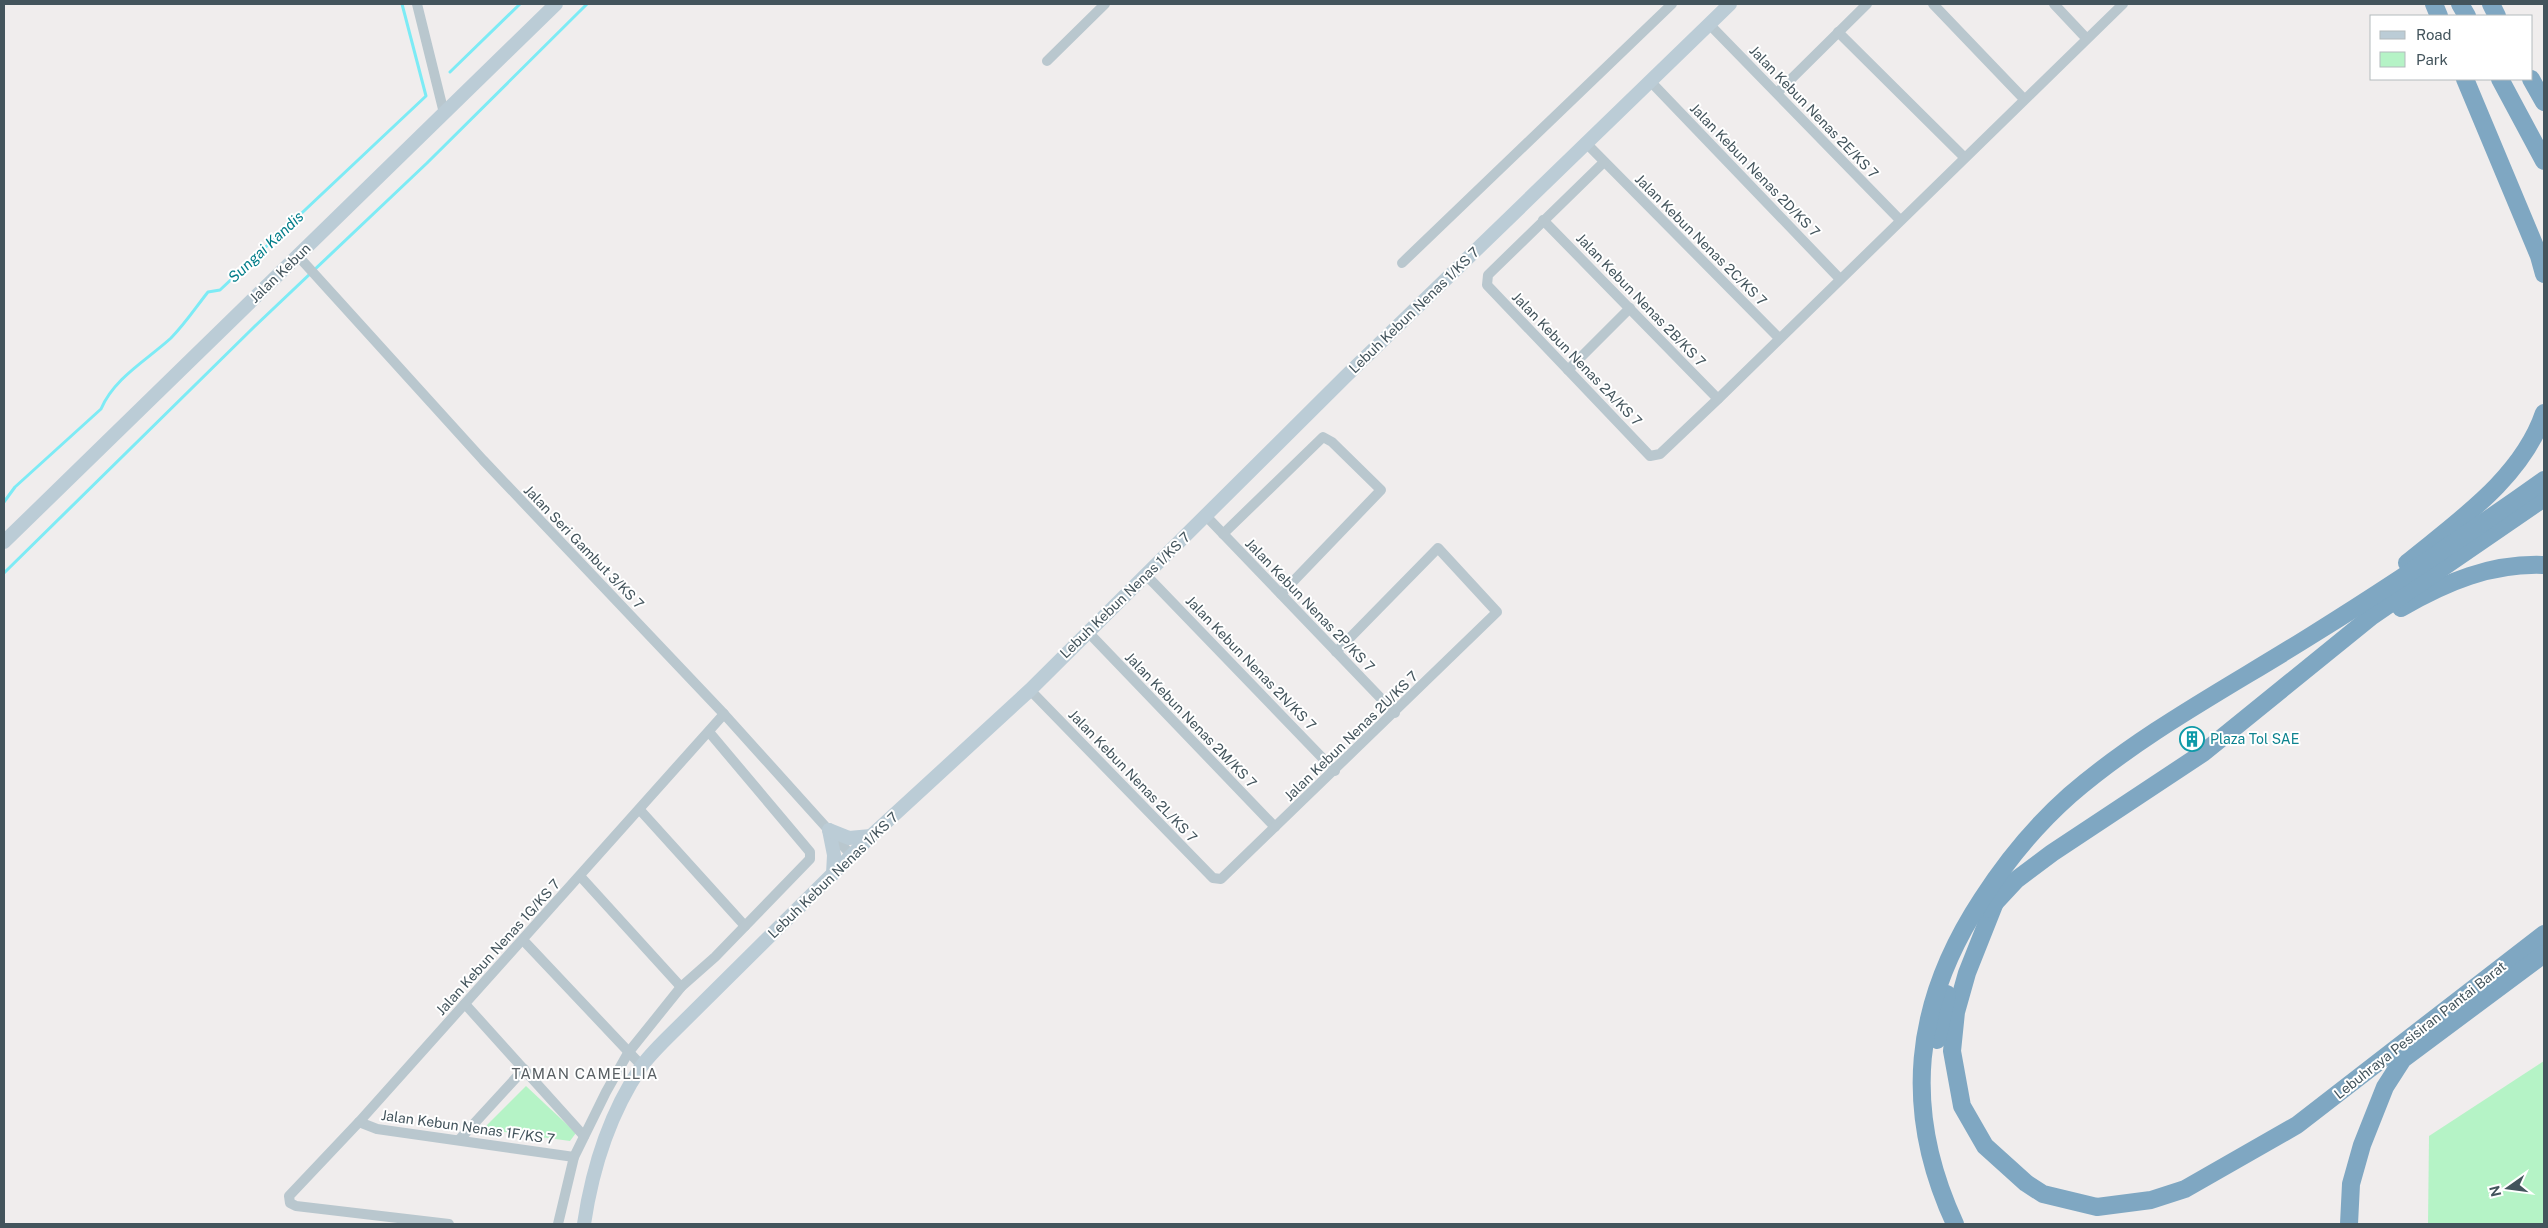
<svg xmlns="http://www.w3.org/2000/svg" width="2548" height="1228" viewBox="0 0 2548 1228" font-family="'Public Sans',sans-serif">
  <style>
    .green { fill: #b5f3c6 }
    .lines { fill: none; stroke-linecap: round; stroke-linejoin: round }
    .stream { stroke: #7debf5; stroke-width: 3 }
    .street { stroke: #b9c7ce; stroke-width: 10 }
    .secondary { stroke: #bbccd6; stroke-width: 14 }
    .highway { stroke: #7fa7c2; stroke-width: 18 }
    .labels { text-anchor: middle; stroke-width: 4; stroke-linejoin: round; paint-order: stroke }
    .street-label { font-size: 14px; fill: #43545c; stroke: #fff }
    .culture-label { font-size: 14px; fill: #0d838f; stroke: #fff; text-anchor: start }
    .water-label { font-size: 15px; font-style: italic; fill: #047e8a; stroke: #fff }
    .neighbourhood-label { font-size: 15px; letter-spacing: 1px; fill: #595f63; stroke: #fff }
  </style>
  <rect width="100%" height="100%" fill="#f0eded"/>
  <g class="green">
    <polygon points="2544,1061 2544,1224 2428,1224 2429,1136"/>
    <polygon points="526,1086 576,1133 570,1141 483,1129"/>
  </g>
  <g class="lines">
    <g class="stream">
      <polyline points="450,72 520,4"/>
      <path d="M4 502 15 487 101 409C114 378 147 360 171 338 185 324 196 307 208 292L220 290 426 96 402 4"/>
      <polyline points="4,573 254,327 427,163 587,4"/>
    </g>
    <g class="street">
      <polyline points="417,4 444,113"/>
      <polyline points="1933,4 2024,99"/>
      <polyline points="2054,4 2086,38"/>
      <polyline points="1709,24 1900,220"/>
      <polyline points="1838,32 1964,157"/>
      <polyline points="1047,61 1105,4"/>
      <polyline points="1650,81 1840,279"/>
      <polyline points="1777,93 1867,4"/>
      <polyline points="1586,143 1779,338"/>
      <polyline points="1604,162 1488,275 1487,285 1650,456 1660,454 1718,399 2123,4"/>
      <polyline points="1543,220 1718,399"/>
      <polyline points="298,256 483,460 724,714 852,856"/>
      <polyline points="1402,263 1672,4"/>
      <polyline points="1568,370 1630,308"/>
      <polyline points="1206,516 1395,713"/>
      <polyline points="1223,534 1323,437 1332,442 1381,490 1281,594"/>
      <polyline points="1146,575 1335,771"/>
      <polyline points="1087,631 1275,827"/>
      <polyline points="1030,690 1213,878 1221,879 1497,612 1438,548 1336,652"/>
      <polyline points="640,810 745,926"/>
      <polyline points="580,876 681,987"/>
      <polyline points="523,940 642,1066"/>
      <polyline points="465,1004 584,1136"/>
      <polyline points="359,1122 377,1129 574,1157"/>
      <polyline points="459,1140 524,1069"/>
      <polyline points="449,1224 296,1206 290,1203 289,1196 359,1122 724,714"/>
      <polyline points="558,1224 574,1157 606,1092 628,1053 681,987 715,957 810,859 810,852 709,732"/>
    </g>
    <g class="secondary">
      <polyline points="4,542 556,4"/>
      <polyline points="829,830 834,855 833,874"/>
      <polyline points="829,830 849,838 871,836"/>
      <path d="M584 1224C592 1170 610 1113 641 1067 648 1057 658 1047 667 1038L871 836 1030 690 1345 377 1730 4"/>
    </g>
    <g class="highway">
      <polyline points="2434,4 2439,16"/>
      <polyline points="2460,4 2467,16"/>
      <polyline points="2491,4 2497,16"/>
      <polyline points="2465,79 2539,256 2544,274"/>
      <polyline points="2500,79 2544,161"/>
      <polyline points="2531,79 2544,102"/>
      <path d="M2407 563C2458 521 2522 478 2544 413"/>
      <path d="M2401 608C2446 582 2491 563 2544 565"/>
      <polyline points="1996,900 1967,973 1956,1012 1952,1051 1962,1106 1985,1146 2026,1183 2043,1194 2097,1207 2151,1200 2185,1189 2297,1125 2544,934"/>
      <polyline points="1989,909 2016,880 2052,853 2203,753 2372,616 2544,498"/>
      <polyline points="1937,1040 1947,994"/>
      <path d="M1955 1224C1902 1110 1913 1004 1982 899 2007 860 2035 826 2070 795 2143 732 2231 686 2312 635 2391 586 2468 534 2544 480"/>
      <polyline points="2349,1224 2351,1184 2362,1145 2385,1087 2403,1059 2544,954"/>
    </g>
  </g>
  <defs>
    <symbol id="building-ring" viewBox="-11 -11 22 22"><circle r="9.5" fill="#fff" stroke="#0f9aa8" stroke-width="1.5"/><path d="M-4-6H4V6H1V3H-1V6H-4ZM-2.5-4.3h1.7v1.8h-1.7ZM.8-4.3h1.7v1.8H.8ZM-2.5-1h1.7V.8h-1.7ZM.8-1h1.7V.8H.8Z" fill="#0f9aa8"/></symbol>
  </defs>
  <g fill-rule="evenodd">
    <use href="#building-ring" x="2178" y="725" width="28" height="28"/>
  </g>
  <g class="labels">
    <g class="street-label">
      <text transform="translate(1814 112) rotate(46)" y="5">Jalan Kebun Nenas 2E/KS 7</text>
      <text transform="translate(1755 170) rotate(46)" y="5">Jalan Kebun Nenas 2D/KS 7</text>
      <text transform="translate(1701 240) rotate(45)" y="5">Jalan Kebun Nenas 2C/KS 7</text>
      <text transform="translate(280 273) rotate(-44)" y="5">Jalan Kebun</text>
      <text transform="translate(1641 300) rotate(46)" y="5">Jalan Kebun Nenas 2B/KS 7</text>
      <text transform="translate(1414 310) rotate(-44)" y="5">Lebuh Kebun Nenas 1/KS 7</text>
      <text transform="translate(1577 359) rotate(46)" y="5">Jalan Kebun Nenas 2A/KS 7</text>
      <text transform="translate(584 547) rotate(46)" y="5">Jalan Seri Gambut 3/KS 7</text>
      <text transform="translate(1125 595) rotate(-44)" y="5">Lebuh Kebun Nenas 1/KS 7</text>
      <text transform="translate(1310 605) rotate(46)" y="5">Jalan Kebun Nenas 2P/KS 7</text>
      <text transform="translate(1251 663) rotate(46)" y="5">Jalan Kebun Nenas 2N/KS 7</text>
      <text transform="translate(1191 720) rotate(46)" y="5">Jalan Kebun Nenas 2M/KS 7</text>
      <text transform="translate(1351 736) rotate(-44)" y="5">Jalan Kebun Nenas 2U/KS 7</text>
      <text transform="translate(1133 776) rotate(46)" y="5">Jalan Kebun Nenas 2L/KS 7</text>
      <text transform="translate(833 875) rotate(-44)" y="5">Lebuh Kebun Nenas 1/KS 7</text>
      <text transform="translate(498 947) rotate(-48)" y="5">Jalan Kebun Nenas 1G/KS 7</text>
      <text transform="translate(2420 1030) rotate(-38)" y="5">Lebuhraya Pesisiran Pantai Barat</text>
      <text transform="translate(468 1127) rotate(8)" y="5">Jalan Kebun Nenas 1F/KS 7</text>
    </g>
    <g class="culture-label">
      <text x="2210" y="744">Plaza Tol SAE</text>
    </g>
    <g class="water-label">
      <text transform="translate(266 247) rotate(-43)" y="5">Sungai Kandis</text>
    </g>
    <g class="neighbourhood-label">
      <text x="585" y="1079">TAMAN CAMELLIA</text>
    </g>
  </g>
  <rect width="2548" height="1228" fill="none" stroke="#43545c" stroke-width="10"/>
  <rect x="2370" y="15" width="162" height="65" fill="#ffffff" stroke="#b4bbbe"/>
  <rect x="2380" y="31" width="25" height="8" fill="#bbccd6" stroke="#b4bbbe"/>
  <text x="2416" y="40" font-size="15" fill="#43545c">Road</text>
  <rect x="2380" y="52" width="25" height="15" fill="#b5f3c6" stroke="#b4bbbe"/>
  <text x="2416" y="65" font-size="15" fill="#43545c">Park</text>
  <g transform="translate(2508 1188) rotate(256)" stroke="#ffffff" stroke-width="4" paint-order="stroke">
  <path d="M0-4L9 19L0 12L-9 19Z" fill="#43545c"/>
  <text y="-8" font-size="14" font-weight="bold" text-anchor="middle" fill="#43545c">N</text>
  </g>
</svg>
